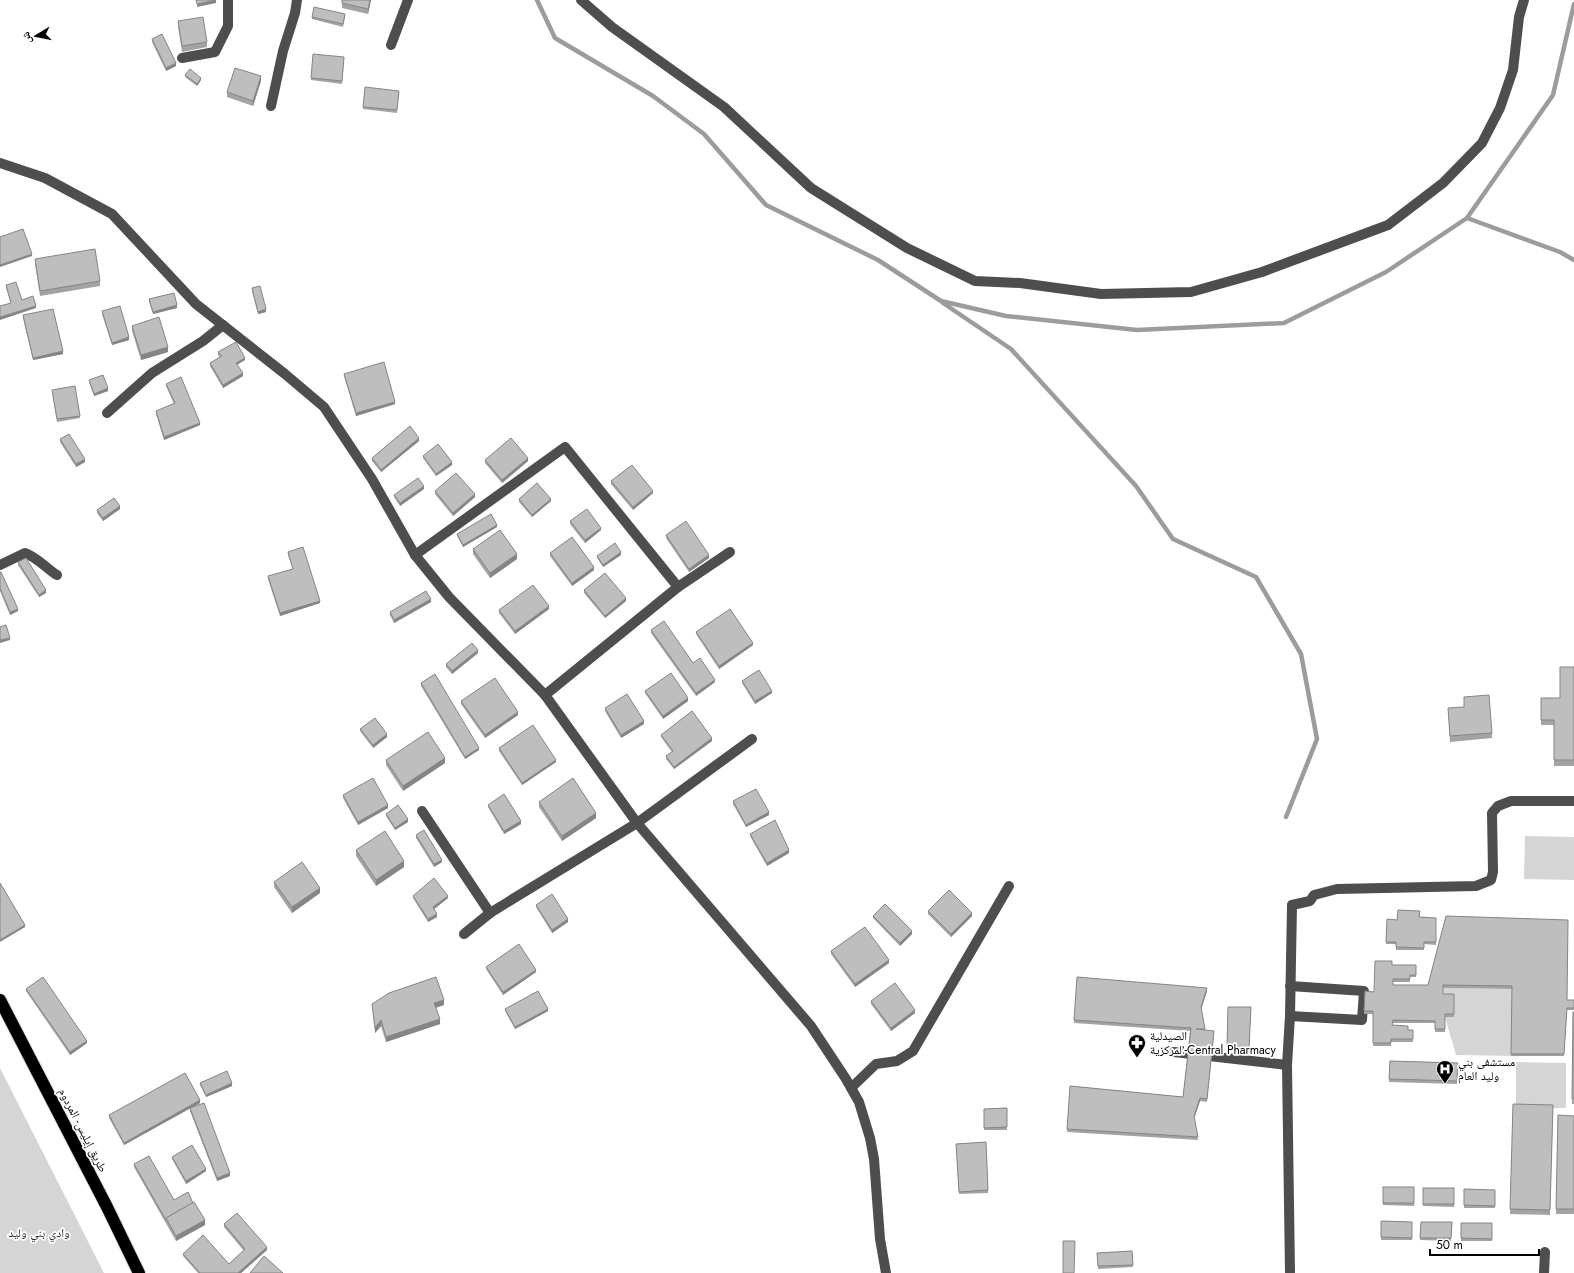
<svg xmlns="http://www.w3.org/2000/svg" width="1574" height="1273" viewBox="0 0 1574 1273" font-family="Jost,'Noto Naskh Arabic',sans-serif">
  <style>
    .green { fill: #d5d5d5 }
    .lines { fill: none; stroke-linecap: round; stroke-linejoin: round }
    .stream { stroke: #9c9c9c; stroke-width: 4.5 }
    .highway-casing { stroke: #dbdbdb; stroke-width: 14 }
    .minor { stroke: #4e4e4e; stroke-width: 10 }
    .highway { stroke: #000; stroke-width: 12 }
    .wall { fill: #a3a3a3 }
    .shaded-wall { fill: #858585 }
    .building { fill: #bebebe; stroke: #858585 }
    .labels { text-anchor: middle; stroke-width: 3.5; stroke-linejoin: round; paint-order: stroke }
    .poi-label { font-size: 12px; fill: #000; stroke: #fff; text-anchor: start }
    .street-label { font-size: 12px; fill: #000; stroke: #fff }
    .park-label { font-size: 12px; fill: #2c2c2c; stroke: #fff }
  </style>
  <rect width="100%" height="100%" fill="#fff"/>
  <g class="green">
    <polygon points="1525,836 1574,837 1574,880 1524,879"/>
    <polygon points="1443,988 1512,989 1511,1056 1456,1055 1445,1017"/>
    <polygon points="1516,1062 1566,1063 1566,1108 1513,1109 1516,1105"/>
    <polygon points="0,1068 104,1273 0,1273"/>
  </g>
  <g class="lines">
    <g class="stream">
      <polyline points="537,0 555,38 653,96 704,134 766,205 878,260 941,301 1006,316 1137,330 1284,323 1386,272 1467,218 1553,95 1574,4"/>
      <polyline points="1467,218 1560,252 1574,260"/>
      <polyline points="943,303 1011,349 1136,486 1173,539 1256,577 1301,654 1317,739 1286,817"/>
    </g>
    <defs>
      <polyline id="highway" points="0,1000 107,1207 139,1273"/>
    </defs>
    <use href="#highway" class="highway-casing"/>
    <g class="minor">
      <polyline points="581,0 612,27 724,107 811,188 907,248 975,281 1020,283 1101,294 1191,292 1262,272 1388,225 1443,183 1482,143 1500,108 1513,70 1519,17 1524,0"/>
      <polyline points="391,45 408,0"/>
      <polyline points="182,58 215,52 228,26 228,0"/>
      <polyline points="271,106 283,51 295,13 297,0"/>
      <polyline points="0,163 45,178 112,214 196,304 285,374 324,407 372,479 415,555 449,597 545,695 637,823 811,1026 846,1079 859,1102 870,1138 874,1159 880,1239 886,1273"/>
      <polyline points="107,413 152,373 203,341 223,325"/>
      <polyline points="415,555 565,447 678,587"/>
      <path d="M0 565 25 553C38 558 46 568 57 575"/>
      <polyline points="545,695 678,587 730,552"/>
      <polyline points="422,811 490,913"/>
      <polyline points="464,934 490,913 637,823 752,739"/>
      <polyline points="1290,986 1364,991 1362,1020 1290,1016"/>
      <polyline points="1174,1052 1287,1065"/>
      <polyline points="851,1088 876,1064 897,1061 913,1051 1009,886"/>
      <polyline points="1290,1273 1287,1065 1290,1016 1292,905 1310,901 1314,895 1337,889 1476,886 1491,880 1493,872 1492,813 1498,806 1511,801 1574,801"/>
      <polyline points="1544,1273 1545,1252"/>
    </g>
    <use href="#highway" class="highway"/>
  </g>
  <g class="wall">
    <polygon points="371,0 368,14 342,8 342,3"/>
    <polygon points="312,17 345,17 343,27 312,19"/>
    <polygon points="178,21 207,42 207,47 182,52 178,26"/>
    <polygon points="152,39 176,66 166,71 152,42"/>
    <polygon points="344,59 342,84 311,80 311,78"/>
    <polygon points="185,75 201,80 197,86 185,77"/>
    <polygon points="261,81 253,106 227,97 227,92"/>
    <polygon points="399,91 397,113 363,109 363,107"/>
    <polygon points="35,259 100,281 100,286 40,296 35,264"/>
    <polygon points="6,285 22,300 36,308 11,303 6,288"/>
    <polygon points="252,288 266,312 258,314 252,291"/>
    <polygon points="149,299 177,308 153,314 149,302"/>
    <polygon points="102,311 129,340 112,345 102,314"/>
    <polygon points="23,315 63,354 33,360 23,318"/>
    <polygon points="132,326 168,352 141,360 132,331"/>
    <polygon points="218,352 245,360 237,365 243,376 223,388 210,366 210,363 220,357 218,355"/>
    <polygon points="344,374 395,404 356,416 344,376"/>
    <polygon points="89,380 108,391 94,396 89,382"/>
    <polygon points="166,384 200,425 164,440 156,414 156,411 174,404 166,386"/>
    <polygon points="52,390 80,416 80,418 57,422"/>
    <polygon points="60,439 85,462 76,467 60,442"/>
    <polygon points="419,441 381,472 372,461 372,458"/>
    <polygon points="423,456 452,465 436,476 423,458"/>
    <polygon points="485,460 528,461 502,483 485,463"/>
    <polygon points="611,481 653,493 633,510 611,484"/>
    <polygon points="424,489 400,506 394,497 394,495"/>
    <polygon points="435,491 475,497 453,516 435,494"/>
    <polygon points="519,499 551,501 532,517 519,502"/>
    <polygon points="120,509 103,521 97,513 97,510"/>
    <polygon points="570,521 601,530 585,543 570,524"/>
    <polygon points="497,527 463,547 457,536 457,534"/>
    <polygon points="666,535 709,558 689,572 666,538"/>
    <polygon points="473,549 517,559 490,578 473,554"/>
    <polygon points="288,552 320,603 280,616 268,579 268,576 293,569 288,555"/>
    <polygon points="550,553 594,570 572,586 550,556"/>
    <polygon points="621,555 603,567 597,558 597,556"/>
    <polygon points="18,562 46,593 39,597 18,565"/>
    <polygon points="0,572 18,611 10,615 0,591"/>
    <polygon points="584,590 626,601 605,618 584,593"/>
    <polygon points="431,602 394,623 390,615 390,612"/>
    <polygon points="549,609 515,634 499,613 499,610"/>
    <polygon points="651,630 693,663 715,682 696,696 651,633"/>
    <polygon points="696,632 753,645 719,669 696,634"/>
    <polygon points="478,653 452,674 446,667 446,664"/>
    <polygon points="1574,667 1574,766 1554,766 1554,725 1541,725 1541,698 1560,698"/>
    <polygon points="742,681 772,693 755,704 742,683"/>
    <polygon points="421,683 479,750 465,759 421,686"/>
    <polygon points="645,691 688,701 663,719 645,693"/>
    <polygon points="461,701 518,715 485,738 461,704"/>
    <polygon points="1464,707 1492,733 1492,738 1450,742 1448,708"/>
    <polygon points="605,708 644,724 621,738 605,711"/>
    <polygon points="360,729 387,737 373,748 360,731"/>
    <polygon points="661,735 712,741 674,769 666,759 666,756 672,752 661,737"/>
    <polygon points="499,748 556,762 522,785 499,751"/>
    <polygon points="386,760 445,763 403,791 386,765"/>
    <polygon points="343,795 388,808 358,825 343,798"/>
    <polygon points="733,801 769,815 746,827 733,804"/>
    <polygon points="539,802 596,818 562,841 539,807"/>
    <polygon points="488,805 521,824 504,834 488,807"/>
    <polygon points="386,814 408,822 395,830 386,816"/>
    <polygon points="750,834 789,853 767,866 750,836"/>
    <polygon points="416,835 442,862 434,867 416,838"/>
    <polygon points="356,850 404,867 376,886 356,856"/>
    <polygon points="274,882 320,893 292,913 274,887"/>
    <polygon points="413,896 448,898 434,909 437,917 428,922 413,898"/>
    <polygon points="536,905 568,922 552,933 536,907"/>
    <polygon points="928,911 972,916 951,937 928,914"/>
    <polygon points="873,916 912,934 900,946 873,918"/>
    <polygon points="1446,916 1567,1000 1574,1000 1574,1010 1567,1010 1564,1056 1511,1056 1512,989 1443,988 1443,994 1454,994 1454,1017 1445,1017 1445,1032 1435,1032 1435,1023 1393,1023 1392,1025 1408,1030 1413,1030 1413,1042 1391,1042 1391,1046 1373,1046 1373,1014 1364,1014 1364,1011 1374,992 1392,965 1416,965 1416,977 1410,977 1410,982 1393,982 1393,985 1428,985"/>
    <polygon points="1419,917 1436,918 1436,945 1424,944 1424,950 1396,950 1396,944 1386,944 1386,942 1397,920"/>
    <polygon points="831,951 889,963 855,987 831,954"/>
    <polygon points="486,967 536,972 503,995 486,969"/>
    <polygon points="1077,977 1207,991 1201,1009 1205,1030 1214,1034 1207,1102 1200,1101 1194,1118 1198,1140 1067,1132 1070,1086 1183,1097 1190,1031 1074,1023"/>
    <polygon points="26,989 87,1043 70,1055 26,991"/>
    <polygon points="871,1001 915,1013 891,1031 871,1004"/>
    <polygon points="372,1004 444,1005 436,1008 440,1024 386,1042 381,1026 375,1033"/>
    <polygon points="1228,1007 1251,1007 1249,1050 1227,1049"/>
    <polygon points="505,1009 548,1011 515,1029 505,1011"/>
    <polygon points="1573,1012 1574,1012 1574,1104 1572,1104"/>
    <polygon points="1390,1061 1458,1063 1457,1084 1389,1082"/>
    <polygon points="200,1083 232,1086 206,1097 200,1085"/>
    <polygon points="200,1103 191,1108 230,1176 217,1181 190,1111 190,1108 124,1145 109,1118 109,1115"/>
    <polygon points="1513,1104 1553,1105 1550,1215 1510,1214"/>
    <polygon points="1007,1108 1007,1130 984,1130 984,1109"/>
    <polygon points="1558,1115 1574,1116 1574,1214 1556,1214"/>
    <polygon points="986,1142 988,1193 959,1194 956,1144"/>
    <polygon points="172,1157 206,1171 186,1184 172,1159"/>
    <polygon points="134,1164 174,1200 205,1225 176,1241 134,1167"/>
    <polygon points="1383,1187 1414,1187 1414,1206 1383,1205"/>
    <polygon points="1423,1188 1454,1188 1454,1207 1423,1206"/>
    <polygon points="1464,1189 1495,1190 1495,1208 1464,1208"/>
    <polygon points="1381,1221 1412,1222 1412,1240 1381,1240"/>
    <polygon points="1421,1222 1452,1222 1451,1241 1420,1240"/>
    <rect x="1461" y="1223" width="31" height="18"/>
    <polygon points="224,1224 267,1250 241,1273 198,1273 183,1256 183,1254 229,1264 244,1251 224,1227"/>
    <polygon points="1132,1251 1133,1267 1098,1269 1097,1253"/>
  </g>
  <g class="shaded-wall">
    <polygon points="216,0 216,3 197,7 197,4"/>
    <polygon points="370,0 371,0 368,14 368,9"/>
    <polygon points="176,63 176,66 166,71 166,68"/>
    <polygon points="261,76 261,81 253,106 253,101"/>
    <polygon points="201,78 201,80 197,86 197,84"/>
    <polygon points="32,254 32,256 0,267 0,265"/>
    <polygon points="177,305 177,308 153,314 153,312"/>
    <polygon points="36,306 36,308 0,320 0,317"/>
    <polygon points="266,309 266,312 258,314 258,312"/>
    <polygon points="129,337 129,340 112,345 112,343"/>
    <polygon points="168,347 168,352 141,360 141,355"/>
    <polygon points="63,351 63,354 33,360 33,358"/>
    <polygon points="245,358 245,360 236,365 236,363"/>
    <polygon points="243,373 243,376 223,388 223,385"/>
    <polygon points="108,388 108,391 94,396 94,394"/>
    <polygon points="395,402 395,404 356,416 356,413"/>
    <polygon points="200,423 200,425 164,440 164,437"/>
    <polygon points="419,438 419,441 381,472 381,470"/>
    <polygon points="528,458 528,461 502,483 502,480"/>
    <polygon points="85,459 85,462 76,467 76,464"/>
    <polygon points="452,462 452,465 436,476 436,474"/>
    <polygon points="424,486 424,489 400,506 400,503"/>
    <polygon points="653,491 653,493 633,510 633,507"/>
    <polygon points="475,494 475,497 453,516 453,513"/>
    <polygon points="551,499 551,501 532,517 532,515"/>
    <polygon points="120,506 120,509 103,521 103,518"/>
    <polygon points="497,525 497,527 463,547 463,545"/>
    <polygon points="601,528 601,530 585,543 585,540"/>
    <polygon points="621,552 621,555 603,567 603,565"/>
    <polygon points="517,554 517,559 490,578 490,573"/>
    <polygon points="709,555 709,558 689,572 689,569"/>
    <polygon points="594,567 594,570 572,586 572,583"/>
    <polygon points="46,590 46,593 39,597 39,595"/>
    <polygon points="626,598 626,601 605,618 605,616"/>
    <polygon points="431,599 431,602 394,623 394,620"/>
    <polygon points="320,601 320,603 280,616 280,613"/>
    <polygon points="549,606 549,609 515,634 515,631"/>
    <polygon points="18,609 18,611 10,615 10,612"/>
    <polygon points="10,638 10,640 0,643 0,640"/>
    <polygon points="753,643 753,645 719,669 719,666"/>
    <polygon points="478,650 478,653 452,674 452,671"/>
    <polygon points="715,680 715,682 696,696 696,693"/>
    <polygon points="772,691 772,693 755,704 755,701"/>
    <polygon points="688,698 688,701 663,719 663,716"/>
    <polygon points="518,712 518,715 485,738 485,735"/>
    <polygon points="644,721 644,724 621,738 621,735"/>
    <polygon points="387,734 387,737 373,748 373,745"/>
    <polygon points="712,738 712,741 674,769 674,767"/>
    <polygon points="479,748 479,750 465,759 465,757"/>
    <polygon points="445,758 445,763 403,791 403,786"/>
    <polygon points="556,760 556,762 522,785 522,783"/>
    <polygon points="388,805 388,808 358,825 358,822"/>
    <polygon points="769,812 769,815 746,827 746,825"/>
    <polygon points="596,813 596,818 562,841 562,836"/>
    <polygon points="408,819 408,822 395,830 395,828"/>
    <polygon points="521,821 521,824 504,834 504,831"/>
    <polygon points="789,850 789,853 767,866 767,863"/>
    <polygon points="442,860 442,862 434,867 434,864"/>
    <polygon points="404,861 404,867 376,886 376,880"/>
    <polygon points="320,888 320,893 292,913 292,907"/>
    <polygon points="448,896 448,898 433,910 433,907"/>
    <polygon points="972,913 972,916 951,937 951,934"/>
    <polygon points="437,914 437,917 428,922 428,919"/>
    <polygon points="568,919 568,922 552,933 552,930"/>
    <polygon points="25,925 25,927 0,942 0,940"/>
    <polygon points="912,931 912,934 900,946 900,943"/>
    <polygon points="889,960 889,963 855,987 855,984"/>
    <polygon points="536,970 536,972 503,995 503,992"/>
    <polygon points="1207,988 1207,991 1201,1010 1201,1007"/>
    <polygon points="444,1000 444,1005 434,1008 434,1003"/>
    <polygon points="548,1009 548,1011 515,1029 515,1027"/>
    <polygon points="915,1010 915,1013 891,1031 891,1028"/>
    <polygon points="440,1019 440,1024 386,1042 386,1037"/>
    <polygon points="381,1020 381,1026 375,1033 375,1028"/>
    <polygon points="87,1041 87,1043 70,1055 70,1052"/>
    <polygon points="232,1083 232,1086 206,1097 206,1095"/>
    <polygon points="1200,1098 1200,1101 1194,1119 1194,1116"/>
    <polygon points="200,1100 200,1103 124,1145 124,1143"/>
    <polygon points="206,1169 206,1171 186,1184 186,1181"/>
    <polygon points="230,1173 230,1176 217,1181 217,1178"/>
    <polygon points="205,1220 205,1225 176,1241 176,1236"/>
    <polygon points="267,1247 267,1250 241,1273 238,1273"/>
  </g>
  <g class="building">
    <polygon points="196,0 216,0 197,4"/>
    <polygon points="342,0 370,0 368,9 342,3"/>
    <polygon points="314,7 345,14 343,24 312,17"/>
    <polygon points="203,17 207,42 182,46 178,21"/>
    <polygon points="162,34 176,63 166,68 152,39"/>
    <polygon points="313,54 344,57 342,81 311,78"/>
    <polygon points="235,68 261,76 253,101 227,92"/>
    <polygon points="190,69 201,78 197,84 185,75"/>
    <polygon points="365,87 399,91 397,110 363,107"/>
    <polygon points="23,229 32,254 0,265 0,237"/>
    <polygon points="95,249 100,281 40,291 35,259"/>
    <polygon points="16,282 22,300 33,296 36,306 0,317 0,306 11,303 6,285"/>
    <polygon points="260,286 266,309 258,312 252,288"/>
    <polygon points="174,293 177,305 153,312 149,299"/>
    <polygon points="120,306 129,337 112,343 102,311"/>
    <polygon points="53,309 63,351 33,358 23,315"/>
    <polygon points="159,317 168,347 141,355 132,326"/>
    <polygon points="236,342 245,358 236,363 243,373 223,385 210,363 222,356 218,352"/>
    <polygon points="384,362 395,402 356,413 344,374"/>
    <polygon points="103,375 108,388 94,394 89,380"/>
    <polygon points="181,377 200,423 164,437 156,411 175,403 166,384"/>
    <polygon points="75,386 80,416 57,419 52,390"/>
    <polygon points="410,426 419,438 381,470 372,458"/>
    <polygon points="69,434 85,459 76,464 60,439"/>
    <polygon points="511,438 528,458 502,480 485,460"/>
    <polygon points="438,444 452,462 436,474 423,456"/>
    <polygon points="632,465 653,491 633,507 611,481"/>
    <polygon points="456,473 475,494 453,513 435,491"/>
    <polygon points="418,478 424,486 400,503 394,495"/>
    <polygon points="537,483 551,499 532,515 519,499"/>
    <polygon points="114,498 120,506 103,518 97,510"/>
    <polygon points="587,509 601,528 585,540 570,521"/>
    <polygon points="491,514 497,525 463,545 457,534"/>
    <polygon points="686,521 709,555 689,569 666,535"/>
    <polygon points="500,530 517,554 490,573 473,549"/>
    <polygon points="572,537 594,567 572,583 550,553"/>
    <polygon points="615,543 621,552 603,565 597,556"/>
    <polygon points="303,547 320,601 280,613 268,576 293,569 288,552"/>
    <polygon points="26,558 46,590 39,595 18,562"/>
    <polygon points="0,572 1,572 18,609 10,612 0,588"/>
    <polygon points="605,573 626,598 605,616 584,590"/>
    <polygon points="533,585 549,606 515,631 499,610"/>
    <polygon points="426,591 431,599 394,620 390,612"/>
    <polygon points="730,609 753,643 719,666 696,632"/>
    <polygon points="664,621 693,663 700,658 715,680 696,693 651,630"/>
    <polygon points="6,625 10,638 0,640 0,627"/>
    <polygon points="472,643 478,650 452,671 446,664"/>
    <polygon points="1560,667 1574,667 1574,760 1554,760 1554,720 1541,720 1541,698 1560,698"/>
    <polygon points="759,670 772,691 755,701 742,681"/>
    <polygon points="671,673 688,698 663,716 645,691"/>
    <polygon points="435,674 479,748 465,757 421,683"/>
    <polygon points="495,678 518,712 485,735 461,701"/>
    <polygon points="627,694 644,721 621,735 605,708"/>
    <polygon points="1489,695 1492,733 1450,736 1448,708 1464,707 1464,697"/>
    <polygon points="692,711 712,738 674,767 666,756 673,751 661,735"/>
    <polygon points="375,718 387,734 373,745 360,729"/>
    <polygon points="533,725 556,760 522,783 499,748"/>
    <polygon points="428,732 445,758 403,786 386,760"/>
    <polygon points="373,778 388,805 358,822 343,795"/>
    <polygon points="573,778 596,813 562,836 539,802"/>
    <polygon points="756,789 769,812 746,825 733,801"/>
    <polygon points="504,794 521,821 504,831 488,805"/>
    <polygon points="398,805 408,819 395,828 386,814"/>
    <polygon points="775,820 789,850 767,863 750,834"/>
    <polygon points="424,830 442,860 434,864 416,835"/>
    <polygon points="385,831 404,861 376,880 356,850"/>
    <polygon points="302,862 320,888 292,907 274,882"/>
    <polygon points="434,878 448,896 433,907 437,914 428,919 413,896"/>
    <polygon points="0,883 25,925 0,940"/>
    <polygon points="949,890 972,913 951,934 928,911"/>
    <polygon points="552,894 568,919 552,930 536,905"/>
    <polygon points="885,904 912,931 900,943 873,916"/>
    <polygon points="1398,910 1420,911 1419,917 1436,918 1436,942 1424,942 1424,948 1396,947 1396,942 1386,942 1387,919 1397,920"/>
    <polygon points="1446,916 1568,920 1567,1000 1574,1000 1574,1008 1567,1008 1564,1054 1511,1054 1512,986 1443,985 1443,994 1454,994 1454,1014 1445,1014 1445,1029 1435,1029 1435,1021 1393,1020 1392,1025 1408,1026 1408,1030 1413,1030 1413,1039 1391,1039 1391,1043 1373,1043 1373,1011 1364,1011 1365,991 1374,992 1375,961 1392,961 1392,965 1416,965 1416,975 1410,975 1410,979 1393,979 1393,985 1428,985"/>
    <polygon points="865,927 889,960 855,984 831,951"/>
    <polygon points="519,944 536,970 503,992 486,967"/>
    <polygon points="43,977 87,1041 70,1052 26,989"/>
    <polygon points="436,977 444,1000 434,1003 440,1019 386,1037 381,1020 375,1028 372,1004 389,993"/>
    <polygon points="1077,977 1207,988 1201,1007 1205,1029 1196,1029 1214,1031 1207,1099 1200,1098 1194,1116 1198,1137 1067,1129 1070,1086 1183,1097 1191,1028 1074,1020"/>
    <polygon points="895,983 915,1010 891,1028 871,1001"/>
    <polygon points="538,991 548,1009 515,1027 505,1009"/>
    <polygon points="1228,1007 1251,1007 1249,1048 1227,1047"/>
    <polygon points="1573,1012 1574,1012 1574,1099 1572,1099"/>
    <polygon points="1390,1061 1458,1063 1457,1081 1389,1079"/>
    <polygon points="227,1071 232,1083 206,1095 200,1083"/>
    <polygon points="185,1073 200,1100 124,1143 109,1115"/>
    <polygon points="204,1103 230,1173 217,1178 190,1108"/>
    <polygon points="1513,1104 1553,1105 1550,1210 1510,1209"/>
    <polygon points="1007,1108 1007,1127 984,1128 984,1109"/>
    <polygon points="1558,1115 1574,1116 1574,1209 1556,1209"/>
    <polygon points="986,1142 988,1190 959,1192 956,1144"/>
    <polygon points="192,1145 206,1169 186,1181 172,1157"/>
    <polygon points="149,1156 174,1200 188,1192 193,1203 166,1218 166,1220 134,1164"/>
    <rect x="1383" y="1187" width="31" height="16"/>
    <rect x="1423" y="1188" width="31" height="16"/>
    <polygon points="1464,1189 1495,1190 1495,1206 1464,1205"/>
    <polygon points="194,1202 205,1220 176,1236 166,1218"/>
    <polygon points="237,1213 267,1247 238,1273 200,1273 183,1254 203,1235 229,1264 245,1249 224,1224"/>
    <polygon points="1381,1221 1412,1222 1412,1238 1381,1237"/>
    <polygon points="1421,1222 1452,1222 1451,1238 1420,1238"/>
    <polygon points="1461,1223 1492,1223 1492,1239 1461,1238"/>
    <polygon points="1063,1241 1075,1241 1074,1273 1063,1273"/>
    <polygon points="1132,1251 1133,1265 1098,1266 1097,1253"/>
    <polygon points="264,1256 283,1273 250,1273"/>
  </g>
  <defs>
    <symbol id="pharmacy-pin" viewBox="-11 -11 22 30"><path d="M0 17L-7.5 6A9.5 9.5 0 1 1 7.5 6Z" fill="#000" stroke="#fff"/><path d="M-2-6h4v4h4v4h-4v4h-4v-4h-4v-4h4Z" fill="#fff"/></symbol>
    <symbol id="hospital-pin" viewBox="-11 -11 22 30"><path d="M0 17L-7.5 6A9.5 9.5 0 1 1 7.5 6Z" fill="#000" stroke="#fff"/><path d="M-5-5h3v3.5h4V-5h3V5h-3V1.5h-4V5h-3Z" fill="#fff"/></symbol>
  </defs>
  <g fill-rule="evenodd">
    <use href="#pharmacy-pin" x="1127" y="1033" width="20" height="27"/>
    <use href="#hospital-pin" x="1435" y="1059" width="20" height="27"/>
  </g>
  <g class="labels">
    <g class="poi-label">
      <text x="1150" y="1040">الصيدلية<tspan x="1150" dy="14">المركزية-Central Pharmacy</tspan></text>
      <text x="1458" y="1066">مستشفى بني<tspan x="1458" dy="14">وليد العام</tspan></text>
    </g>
    <g class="street-label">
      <text transform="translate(83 1130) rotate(63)" y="4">طريق إيليس- المردوم</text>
    </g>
    <g class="park-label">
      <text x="39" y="1237">وادي بني وليد</text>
    </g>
  </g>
  <g transform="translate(36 36) rotate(260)" stroke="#ffffff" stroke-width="3" paint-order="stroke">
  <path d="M0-3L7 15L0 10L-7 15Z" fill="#000000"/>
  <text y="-6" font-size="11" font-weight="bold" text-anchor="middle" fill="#000000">ش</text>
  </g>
  <path d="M1430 1249v6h109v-6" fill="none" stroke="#000000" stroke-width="2"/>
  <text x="1436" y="1249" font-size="12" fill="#000000" stroke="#ffffff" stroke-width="3" paint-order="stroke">50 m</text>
</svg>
